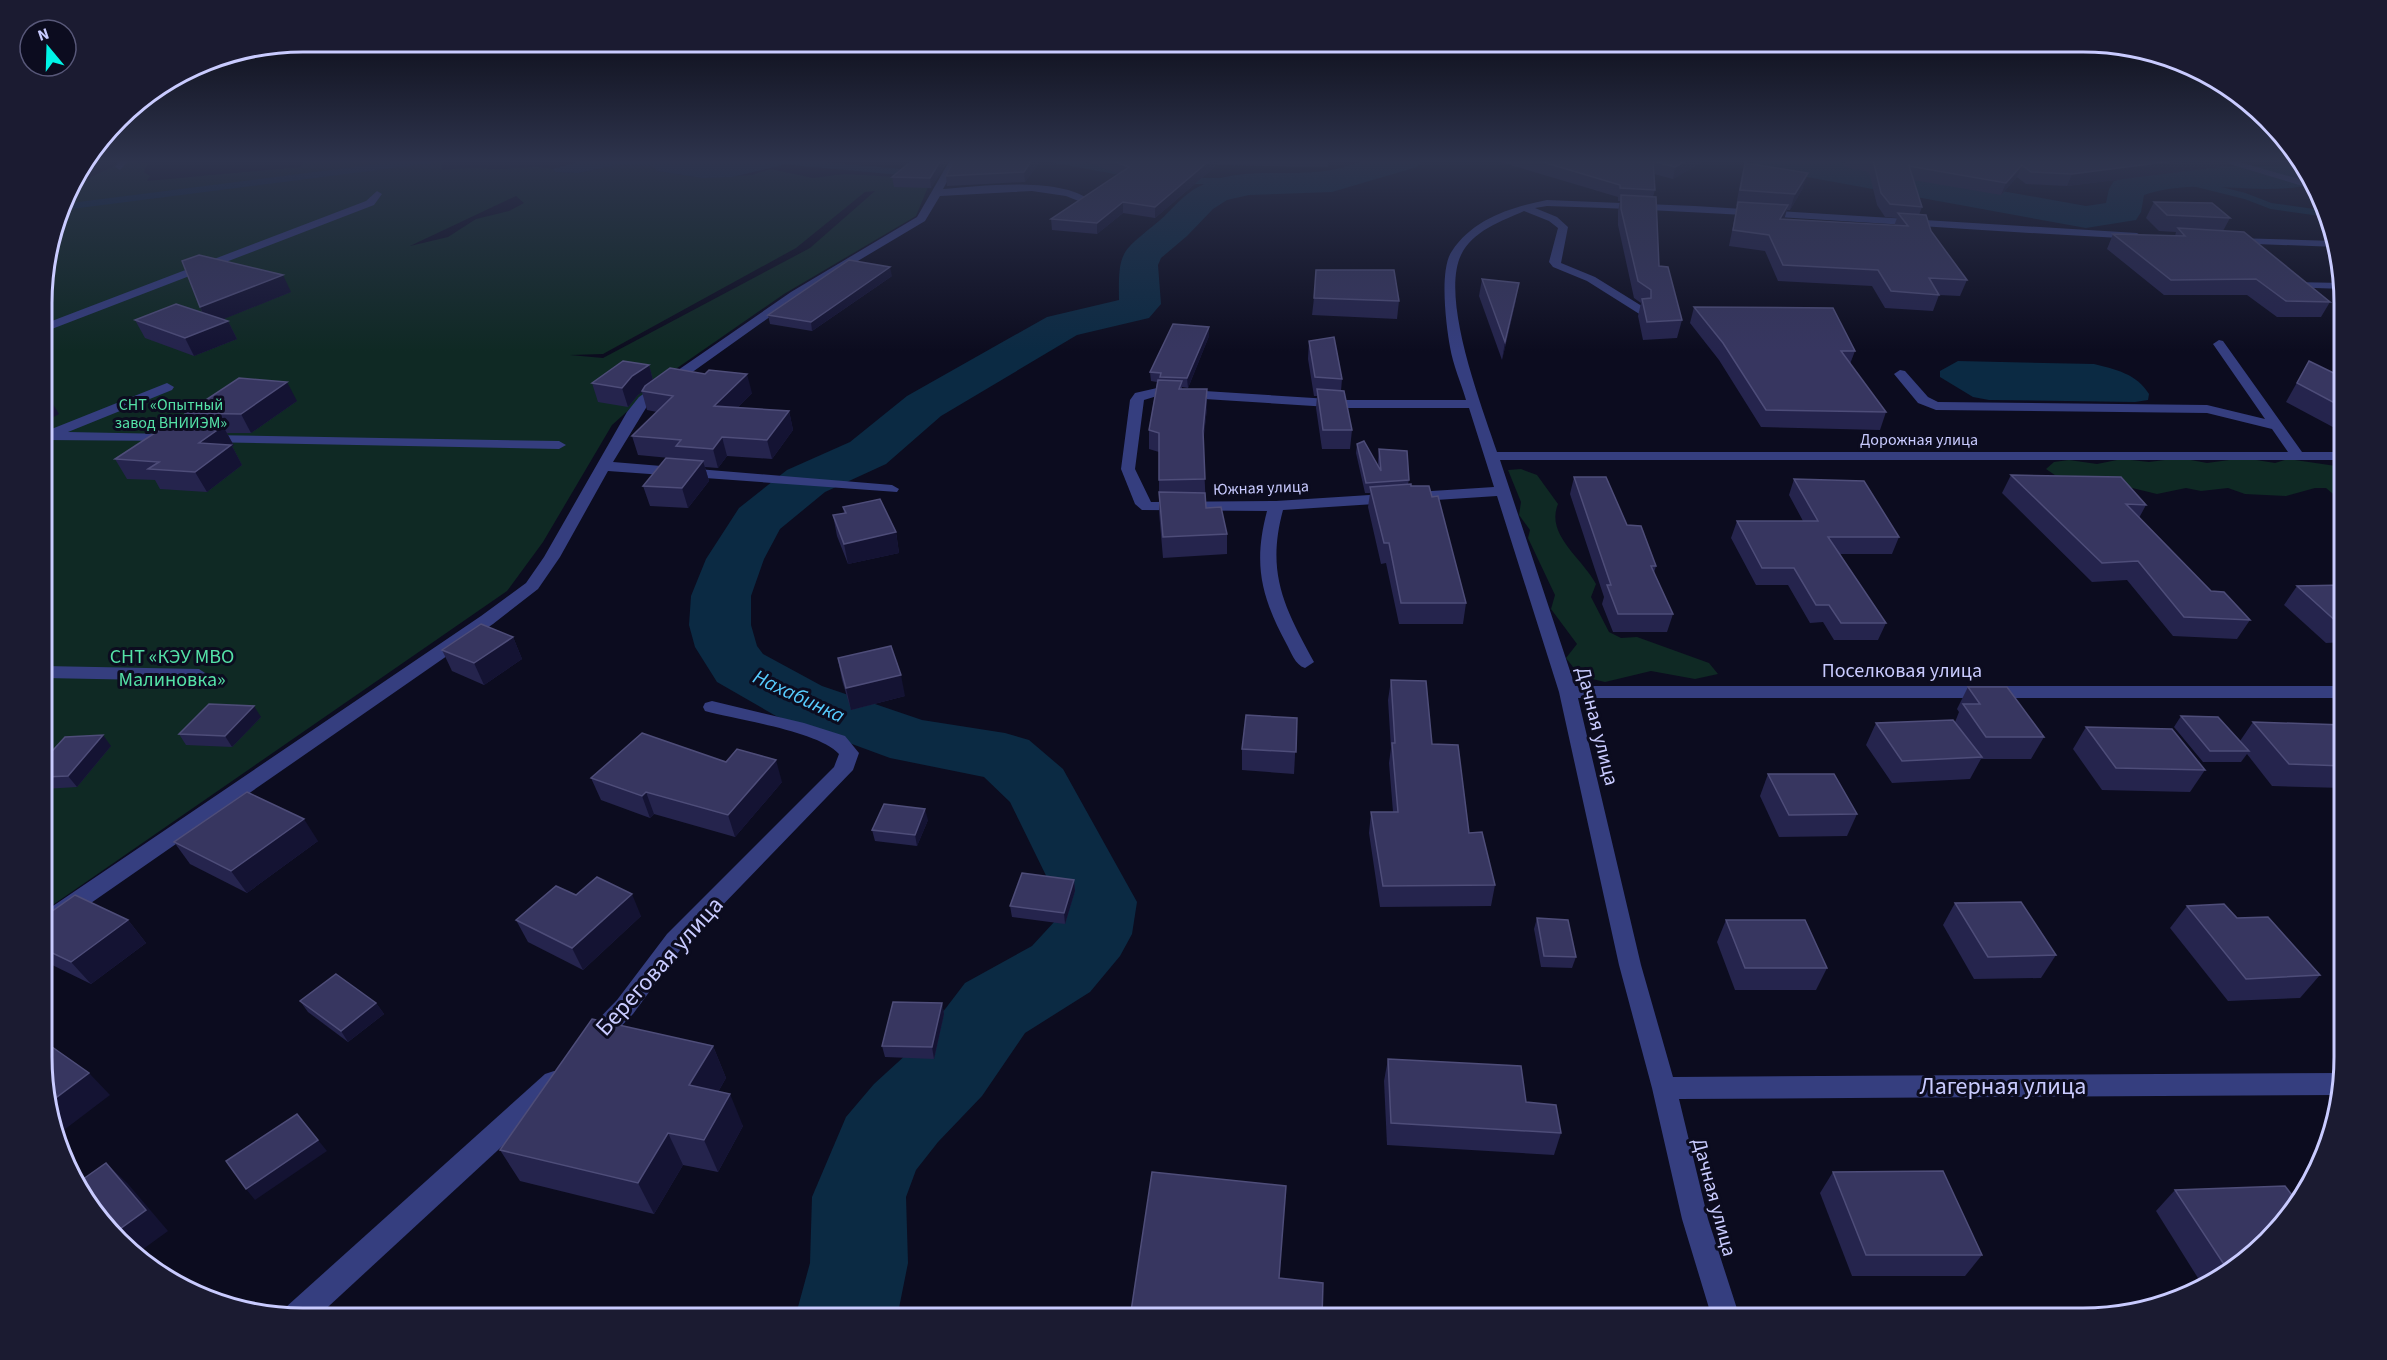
<svg xmlns="http://www.w3.org/2000/svg" width="2387" height="1360" viewBox="0 0 2387 1360" font-family="'Source Sans 3',sans-serif">
  <style>
    .green { fill: #0f2924; fill-rule: evenodd }
    .water { fill: #0b2a43 }
    .lines { fill: none; stroke-linecap: round; stroke-linejoin: round }
    .stream { stroke: #0b2a43; stroke-width: 6 }
    .river { fill: #0b2a43; fill-rule: evenodd }
    .minor { fill: #353e7f; fill-rule: evenodd }
    .wall { fill: #25244d }
    .shaded-wall { fill: #141333 }
    .building { fill: #373660; stroke: #4e4d79; stroke-width: 1.5 }
    .labels { text-anchor: middle; stroke-width: 6; stroke-linejoin: round; paint-order: stroke }
    .far-park-label { font-size: 16px; fill: #54e1a7; stroke: #0c0c1f }
    .far-street-label { font-size: 16px; fill: #c9cbff; stroke: #0c0c1f }
    .park-label { font-size: 20px; fill: #54e1a7; stroke: #0c0c1f }
    .street-label { font-size: 20px; fill: #c9cbff; stroke: #0c0c1f }
    .water-label { font-size: 21px; font-style: italic; fill: #57ccff; stroke: #0c0c1f }
    .near-street-label { font-size: 24px; fill: #c9cbff; stroke: #0c0c1f }
    .rim { fill: none; stroke: #c9cbff; stroke-width: 3 }
  </style>
  <rect width="100%" height="100%" fill="#0c0c1f"/>
  <g class="green">
    <path d="M304 160H444L441 165 443 170C460 168 474 167 491 169 512 170 532 164 553 169L555 172 578 173 617 165 654 166 657 171 702 178 752 175 770 169 813 178 845 174 896 177 928 187 916 216 784 294 670 373 612 425 543 542 507 591 44 911V270L69 188 74 181 85 180 124 161 148 163 144 172 150 176 147 181 300 167ZM875 191 810 248 603 358 570 355 603 354 796 248 865 192ZM516 196 524 203 509 211 476 219 448 237 410 246Z"/>
    <polygon points="2180,458 2207,463 2244,458 2275,463 2288,459 2336,466 2344,463 2344,508 2340,507 2338,498 2326,488 2315,488 2286,496 2245,494 2228,488 2201,491 2186,488 2157,494 2124,486 2065,482 2046,469 2054,462 2069,460 2097,464 2122,459 2149,462"/>
    <path d="M1521 469 1537 475 1558 504C1545 535 1583 559 1596 584L1591 597 1609 632 1621 638 1637 637 1709 663 1718 674 1695 679 1651 671 1605 682 1580 676 1566 658 1577 644 1551 609 1555 595 1528 538 1530 530 1519 515 1521 502 1508 470Z"/>
  </g>
  <g class="water">
    <polygon points="585,160 789,160 783,165 732,177 702,178 657,171 653,166 617,165 578,173 555,172 553,169"/>
    <path d="M1958 361 2094 364C2115 369 2137 374 2149 394L2148 400 2135 402 1989 400 1973 397 1940 377V371Z"/>
  </g>
  <g class="lines">
    <g class="stream">
      <polyline points="769,160 912,173"/>
      <polyline points="1055,160 1126,173"/>
      <polyline points="2173,178 2245,196 2271,206 2328,214"/>
      <polyline points="1186,181 1332,181"/>
      <polyline points="63,207 432,160"/>
    </g>
    <g class="river">
      <path d="M1366 160H1422L1417 167 1332 192 1249 195 1227 200 1213 209 1187 236 1161 258 1158 265 1161 304 1149 318 1077 335 941 416 886 464 825 492 780 529 764 559 751 596V625L757 646 763 654 822 686 922 720 1005 733 1029 740 1063 769 1137 902 1132 934 1120 956 1090 992 1025 1033 982 1096 938 1142 916 1170 906 1197 908 1263 897 1318H795L810 1263 812 1197 846 1117 874 1084 920 1042 965 983 1032 946 1055 921 1059 902 1010 802 984 777 890 758 776 716 717 682 695 647 689 625 691 596 706 559 739 508 787 470 850 442 907 396 1047 317 1119 300C1118 249 1122 252 1159 221 1173 209 1183 194 1200 186 1240 165 1288 178 1331 170 1342 168 1354 164 1366 160Z"/>
      <path d="M1751 160H1828L2086 206 2106 203 2109 189 2114 181 2169 168 2304 165 2314 184C2258 198 2199 176 2144 195L2141 212 2136 220 2086 228 1768 170 1756 167Z"/>
    </g>
    <g class="minor">
      <polygon points="120,160 129,160 120,170 115,167"/>
      <path d="M950 160H959L943 189C980 186 1061 176 1091 201L1086 204 1066 196 1032 191 940 196 925 221 799 296 649 403 613 462 892 485 899 489 897 492 608 471 560 557 538 589 493 624 52 930 44 933V912L481 616 526 583 544 557 627 412 639 397 791 292 917 217Z"/>
      <polygon points="2216,160 2232,160 2313,183 2316,190"/>
      <polygon points="377,191 382,194 374,205 44,332 44,324 366,201"/>
      <path d="M1547 200 1695 206 2137 233 2142 236 2137 239C1940 229 1744 212 1547 206L1535 208 1557 217 1568 227 1561 263 1595 277 1645 308V314L1641 315 1587 281 1553 267 1549 262 1558 228 1549 221 1524 211C1502 221 1472 231 1461 255 1440 299 1482 407 1497 452H2288L2272 429 2207 413 1936 410 1918 403 1894 374 1900 370 1905 371 1928 397 1938 402 2207 405 2265 419 2213 344 2219 340 2223 341 2302 452H2344V460H1500L1575 686H2344V698H1578L1641 965 1673 1077 2341 1073 2344 1074 2338 1095 1679 1099 1708 1219 1740 1318H1712L1682 1219 1652 1088 1619 965 1559 692 1497 496 1283 510C1266 573 1284 607 1314 662L1305 668C1295 665 1291 652 1286 643 1261 596 1253 564 1267 511L1142 510 1135 504 1121 469 1130 400 1135 393 1157 388 1345 400H1466C1461 383 1453 365 1450 347 1446 325 1439 269 1452 251 1473 219 1511 207 1547 200ZM1157 396 1345 408H1469L1494 487 1276 501 1151 502 1135 469 1144 400Z"/>
      <polygon points="2234,238 2335,241 2337,247 2230,243 2229,241"/>
      <polygon points="2291,282 2344,283 2344,289 2287,287 2285,285"/>
      <polygon points="167,383 174,387 172,390 68,432 170,434 175,435 175,441 44,440 44,432"/>
      <polygon points="207,435 559,441 566,445 559,449 202,442 200,439"/>
      <polygon points="44,666 199,669 208,675 199,681 44,678"/>
      <path d="M712 701 804 723 845 736 859 753 853 770 683 946 633 1014 601 1047 593 1050 585 1047 581 1040 585 1033 617 1000 667 934 834 767 839 754C818 731 738 720 705 711L703 707 705 703Z"/>
      <polygon points="554,1071 563,1074 566,1082 563,1090 316,1318 282,1315 286,1307 545,1074"/>
    </g>
  </g>
  <g class="wall">
    <polygon points="913,160 948,160 931,188 894,187 892,177"/>
    <polygon points="1041,160 1025,182 947,186 946,176"/>
    <polygon points="1082,160 1329,160 1328,167 1217,165 1155,218 1123,213 1097,234 1052,230 1051,219 1119,174"/>
    <polygon points="1494,160 1705,160 1673,179 1654,174 1655,190 1653,197 1659,266 1682,320 1677,338 1643,340 1638,316 1641,303 1634,298 1618,225 1618,211 1620,201 1618,201 1618,197"/>
    <polygon points="1846,160 2231,160 2228,166 2067,186 2026,184 2017,177 2001,195 1913,180 1922,207 1919,215 1967,280 1960,296 1939,295 1933,311 1885,308 1872,286 1778,281 1765,251 1729,246 1737,206 1736,206 1741,178 1745,163 1803,188 1790,210 1787,210 1784,219 1894,226 1897,218 1885,217 1877,205 1869,172 1844,167"/>
    <polygon points="2154,202 2230,218 2223,231 2330,302 2321,317 2277,317 2247,295 2164,295 2107,249 2113,234 2175,236 2176,232 2159,231 2146,218"/>
    <polygon points="892,276 812,331 770,324 768,315"/>
    <polygon points="1482,279 1516,300 1502,360 1479,296"/>
    <polygon points="291,292 223,319 228,321 237,339 194,356 145,338 135,320 202,312 200,307"/>
    <polygon points="1314,298 1399,301 1397,319 1312,315"/>
    <polygon points="1694,307 1855,351 1850,364 1886,412 1880,430 1761,427 1719,360 1690,323"/>
    <polygon points="1209,336 1188,388 1182,387 1182,389 1207,389 1207,408 1203,444 1206,508 1227,534 1227,554 1163,558 1159,512 1159,452 1149,449 1149,430 1157,382 1151,381 1150,372"/>
    <polygon points="1309,341 1342,379 1341,391 1352,430 1350,449 1322,449 1316,408 1317,396 1314,396 1308,359"/>
    <polygon points="2309,361 2344,378 2344,433 2286,402"/>
    <polygon points="649,365 653,380 752,393 737,408 789,411 793,430 772,459 727,456 718,468 705,467 709,481 688,508 650,506 643,486 680,459 638,455 632,436 657,412 647,410 642,392 638,395 628,407 598,402 592,383"/>
    <polygon points="297,401 251,433 227,433 234,446 232,446 242,465 207,492 160,489 155,480 127,479 115,459 193,426 186,413"/>
    <polygon points="1357,444 1378,466 1378,459 1379,449 1409,480 1408,484 1411,486 1466,603 1463,624 1399,624 1386,563 1381,564 1368,507 1370,493 1365,493 1356,453"/>
    <polygon points="2011,475 2146,505 2139,518 2211,591 2250,620 2237,639 2173,636 2127,580 2092,582 2002,493"/>
    <polygon points="1574,477 1627,525 1656,566 1654,573 1673,614 1667,632 1613,632 1602,604 1604,597 1570,494"/>
    <polygon points="1794,479 1899,537 1892,554 1840,554 1886,623 1878,640 1834,640 1823,622 1810,623 1788,585 1756,585 1731,538 1737,521 1803,521 1789,495"/>
    <polygon points="843,507 896,532 899,553 848,564 837,536 833,515 844,513"/>
    <polygon points="2344,585 2344,642 2326,643 2284,605 2297,586"/>
    <polygon points="513,637 522,659 484,685 452,671 442,650"/>
    <polygon points="838,659 905,696 851,710 842,680"/>
    <polygon points="1391,680 1432,744 1469,833 1495,885 1491,906 1380,907 1369,833 1371,812 1393,812 1389,763 1391,748 1388,700"/>
    <polygon points="1968,687 2044,737 2031,759 1981,759 1970,779 1892,783 1866,745 1876,723 1955,722 1959,712 1957,709"/>
    <polygon points="2181,716 2240,741 2253,722 2344,725 2344,788 2272,786 2247,754 2241,762 2203,762 2174,727"/>
    <polygon points="261,717 232,747 186,745 179,734"/>
    <polygon points="1297,718 1294,774 1242,770 1242,749"/>
    <polygon points="2086,727 2205,770 2190,792 2102,790 2073,749"/>
    <polygon points="111,746 77,787 44,789 44,777"/>
    <polygon points="1768,774 1857,814 1847,836 1779,837 1760,796"/>
    <polygon points="591,778 782,782 735,837 654,814 650,818 601,800"/>
    <polygon points="928,820 917,846 875,841 872,830"/>
    <polygon points="318,841 247,893 190,864 174,842"/>
    <polygon points="1074,880 1075,891 1065,924 1012,917 1010,906"/>
    <polygon points="576,895 641,916 583,970 528,942 516,920"/>
    <polygon points="1955,903 2056,955 2041,978 1974,979 1943,925"/>
    <polygon points="2187,906 2237,918 2320,975 2300,998 2228,1001 2170,928"/>
    <polygon points="44,917 128,920 146,943 91,984 44,961"/>
    <polygon points="1537,918 1576,957 1572,968 1541,967 1534,929"/>
    <polygon points="1726,920 1827,968 1816,990 1735,990 1717,942"/>
    <polygon points="300,1001 376,1003 384,1014 348,1042 308,1012"/>
    <polygon points="942,1003 944,1014 934,1059 885,1057 882,1046"/>
    <polygon points="713,1046 726,1078 718,1092 743,1126 718,1172 683,1165 654,1214 520,1181 500,1150"/>
    <polygon points="1388,1059 1526,1102 1561,1133 1554,1155 1387,1145 1384,1081"/>
    <polygon points="1833,1172 1982,1255 1965,1276 1852,1276 1820,1193"/>
    <polygon points="2175,1190 2269,1241 2215,1283 2203,1286 2156,1211"/>
  </g>
  <g class="shaded-wall">
    <polygon points="941,160 948,160 931,188 930,178"/>
    <polygon points="1032,160 1041,160 1025,182 1024,172"/>
    <polygon points="1210,160 1217,160 1217,165 1155,218 1155,207"/>
    <polygon points="1687,160 1705,160 1673,179 1675,167"/>
    <polygon points="2181,160 2231,160 2228,166 2067,186 2072,174"/>
    <polygon points="2022,165 2017,177 2001,195 2006,183"/>
    <polygon points="1808,173 1803,188 1790,210 1795,194"/>
    <polygon points="1123,202 1123,213 1097,234 1097,223"/>
    <polygon points="1788,205 1784,220 1780,219"/>
    <polygon points="890,267 892,276 812,331 811,322"/>
    <polygon points="283,275 291,292 209,325 200,307"/>
    <polygon points="1519,283 1516,300 1502,360 1505,342"/>
    <polygon points="228,321 237,339 194,356 185,338"/>
    <polygon points="1209,327 1209,336 1188,388 1187,378"/>
    <polygon points="649,365 654,384 642,391 642,392 638,395 628,407 622,388 632,376"/>
    <polygon points="747,374 752,393 719,426 714,406"/>
    <polygon points="287,382 297,401 251,433 241,414"/>
    <polygon points="1207,389 1207,408 1202,451 1203,431"/>
    <polygon points="47,395 59,414 44,422 44,397"/>
    <polygon points="789,411 793,430 772,459 767,440"/>
    <polygon points="223,426 234,446 232,446 242,465 207,492 195,472 199,443"/>
    <polygon points="722,437 727,456 718,468 713,449"/>
    <polygon points="703,461 709,481 688,508 682,488"/>
    <polygon points="896,532 899,553 848,564 844,544"/>
    <polygon points="513,637 522,659 484,685 474,663"/>
    <polygon points="901,675 905,696 851,710 846,688"/>
    <polygon points="254,706 261,717 232,747 225,736"/>
    <polygon points="103,735 111,746 77,787 68,776"/>
    <polygon points="776,760 782,782 735,837 728,815"/>
    <polygon points="646,792 654,814 650,818 642,796"/>
    <polygon points="925,809 928,820 917,846 915,835"/>
    <polygon points="304,819 318,841 247,893 231,871"/>
    <polygon points="1074,880 1075,891 1065,924 1064,913"/>
    <polygon points="632,894 641,916 583,970 572,948"/>
    <polygon points="128,920 146,943 91,984 71,962"/>
    <polygon points="376,1003 384,1014 348,1042 341,1031"/>
    <polygon points="942,1003 944,1014 934,1059 932,1047"/>
    <polygon points="713,1046 726,1078 703,1118 689,1085"/>
    <polygon points="89,1073 110,1095 60,1133 49,1103"/>
    <polygon points="730,1094 743,1126 718,1172 704,1140"/>
    <polygon points="297,1114 327,1151 255,1200 246,1189"/>
    <polygon points="668,1133 683,1165 654,1214 638,1183"/>
    <polygon points="106,1163 128,1184 168,1231 139,1252 117,1231"/>
  </g>
  <g class="building">
    <polygon points="913,160 941,160 930,178 892,177"/>
    <polygon points="954,160 1032,160 1024,172 946,176"/>
    <polygon points="1110,160 1210,160 1155,207 1123,202 1097,223 1051,219 1129,167"/>
    <polygon points="1536,160 1687,160 1675,167 1653,161 1655,190 1620,188 1620,185"/>
    <polygon points="1873,160 2181,160 2072,174 2031,172 2022,165 2006,183 1909,166 1922,207 1890,204 1881,193"/>
    <polygon points="1745,163 1808,173 1795,194 1740,190"/>
    <polygon points="1621,195 1656,197 1659,266 1668,267 1682,320 1647,322 1642,299 1651,298 1651,290 1638,281 1621,209"/>
    <polygon points="1738,202 1788,205 1780,219 1908,226 1898,213 1926,215 1931,231 1967,280 1929,278 1939,295 1891,291 1878,270 1783,265 1769,235 1733,230"/>
    <polygon points="2154,202 2212,203 2230,218 2167,215"/>
    <polygon points="2178,228 2244,232 2330,302 2286,301 2256,279 2171,280 2113,234 2185,236"/>
    <polygon points="199,255 283,275 200,307 182,261"/>
    <polygon points="849,260 890,267 811,322 768,315"/>
    <polygon points="1316,270 1394,270 1399,301 1314,298"/>
    <polygon points="1482,279 1519,283 1505,342"/>
    <polygon points="176,304 228,321 185,338 135,320"/>
    <polygon points="1694,307 1833,308 1855,351 1841,351 1886,412 1766,410 1723,343"/>
    <polygon points="1173,324 1209,327 1187,378 1160,377 1161,373 1150,372"/>
    <polygon points="1334,337 1342,379 1315,377 1309,341"/>
    <polygon points="623,361 649,365 632,376 622,388 592,383"/>
    <polygon points="2309,361 2344,378 2344,408 2297,383"/>
    <polygon points="670,368 705,374 709,370 747,374 714,406 789,411 767,440 722,437 713,449 676,446 681,440 632,436 673,396 642,391 645,386"/>
    <polygon points="239,378 287,382 241,414 186,413"/>
    <polygon points="1158,380 1182,381 1179,389 1207,389 1203,431 1205,479 1159,480 1159,433 1149,430"/>
    <polygon points="1317,389 1344,391 1352,430 1323,430"/>
    <polygon points="167,425 223,426 199,443 231,445 195,472 148,469 159,462 115,459"/>
    <polygon points="1364,441 1381,471 1379,449 1407,451 1409,480 1366,483 1357,444"/>
    <polygon points="666,458 703,461 682,488 643,486"/>
    <polygon points="2011,475 2121,477 2146,505 2126,504 2211,591 2224,592 2250,620 2184,617 2138,561 2102,563"/>
    <polygon points="1574,477 1606,477 1627,525 1641,526 1656,566 1651,566 1673,614 1618,614 1607,585 1611,585"/>
    <polygon points="1794,479 1864,481 1899,537 1828,537 1886,623 1841,623 1829,605 1816,605 1794,568 1762,568 1737,521 1818,521"/>
    <polygon points="1411,484 1411,486 1429,486 1432,497 1438,496 1466,603 1401,603 1389,543 1384,543 1370,487"/>
    <polygon points="1159,492 1205,493 1206,508 1221,507 1227,534 1163,537"/>
    <polygon points="880,499 896,532 844,544 833,515 846,513 843,507"/>
    <polygon points="2344,585 2344,624 2339,624 2297,586"/>
    <polygon points="481,624 513,637 474,663 442,650"/>
    <polygon points="891,646 901,675 846,688 838,658"/>
    <polygon points="1391,680 1426,681 1432,744 1458,745 1469,833 1482,832 1495,885 1383,886 1371,812 1398,812 1392,743 1395,743"/>
    <polygon points="1968,687 2007,687 2044,737 1986,737 1963,704 1980,704"/>
    <polygon points="209,704 254,706 225,736 179,734"/>
    <polygon points="1246,715 1297,718 1296,752 1242,749"/>
    <polygon points="2181,716 2218,717 2249,751 2210,751"/>
    <polygon points="1953,720 1982,757 1902,761 1876,723"/>
    <polygon points="2253,722 2344,725 2344,766 2289,764"/>
    <polygon points="2086,727 2172,729 2205,770 2116,768"/>
    <polygon points="642,733 726,762 737,749 776,760 728,815 646,792 642,796 591,778"/>
    <polygon points="103,735 68,776 44,777 44,760 65,737"/>
    <polygon points="1768,774 1834,774 1857,814 1789,815"/>
    <polygon points="247,792 304,819 231,871 174,842"/>
    <polygon points="884,804 925,809 915,835 872,830"/>
    <polygon points="1022,873 1074,880 1064,913 1010,906"/>
    <polygon points="597,877 632,894 572,948 516,920 556,886 576,895"/>
    <polygon points="75,895 128,920 71,962 44,949 44,917"/>
    <polygon points="2021,902 2056,955 1988,957 1955,903"/>
    <polygon points="2224,904 2237,918 2268,917 2320,975 2246,979 2187,906"/>
    <polygon points="1537,918 1568,920 1576,957 1544,956"/>
    <polygon points="1726,920 1805,920 1827,968 1745,968"/>
    <polygon points="336,974 376,1003 341,1031 300,1001"/>
    <polygon points="893,1002 942,1003 932,1047 882,1046"/>
    <polygon points="592,1019 713,1046 689,1085 730,1094 704,1140 668,1133 638,1183 500,1150"/>
    <polygon points="45,1042 89,1073 49,1103 44,1090 44,1043"/>
    <polygon points="1388,1059 1521,1066 1526,1102 1556,1105 1561,1133 1391,1123"/>
    <polygon points="297,1114 318,1140 246,1189 226,1161"/>
    <polygon points="106,1163 146,1210 117,1231 86,1202 79,1182"/>
    <polygon points="1943,1171 1982,1255 1866,1255 1833,1172"/>
    <polygon points="1152,1172 1286,1186 1279,1278 1323,1283 1322,1318 1130,1318"/>
    <polygon points="2285,1186 2298,1203 2269,1241 2229,1272 2175,1190"/>
    <polygon points="1436,1315 1470,1318 1437,1318"/>
  </g>
  <linearGradient id="sky" x2="0" y2="1"><stop stop-color="#070711"/><stop offset="0.46" stop-color="#2e344d"/><stop offset="1" stop-color="#2e344d" stop-opacity="0"/></linearGradient>
  <rect width="2387" height="351" fill="url(#sky)"/>
  <g class="labels">
    <g class="far-park-label">
      <text x="171" y="410">СНТ «Опытный<tspan x="171" dy="18">завод ВНИИЭМ»</tspan></text>
    </g>
    <g class="far-street-label">
      <text x="1919" y="445">Дорожная улица</text>
      <text transform="translate(1261 487) rotate(-2)" y="6">Южная улица</text>
    </g>
    <g class="park-label">
      <text x="172" y="663">СНТ «КЭУ МВО<tspan x="172" dy="23">Малиновка»</tspan></text>
    </g>
    <g class="street-label">
      <text x="1902" y="677">Поселковая улица</text>
      <text transform="translate(1598 726) rotate(76)" y="7">Дачная улица</text>
      <text transform="translate(1715 1197) rotate(75)" y="7">Дачная улица</text>
    </g>
    <g class="water-label">
      <text transform="translate(799 696) rotate(25)" y="7">Нахабинка</text>
    </g>
    <g class="near-street-label">
      <text transform="translate(659 966) rotate(-48)" y="8">Береговая улица</text>
      <text x="2003" y="1094">Лагерная улица</text>
    </g>
  </g>
  <path d="M0 0H2387V1360H0ZM303 52H2083A251 251 0 0 1 2334 303V1057A251 251 0 0 1 2083 1308H303A251 251 0 0 1 52 1057V303A251 251 0 0 1 303 52Z" fill="#1b1b31" fill-rule="evenodd"/>
  <path class="rim" d="M303 52H2083A251 251 0 0 1 2334 303V1057A251 251 0 0 1 2083 1308H303A251 251 0 0 1 52 1057V303A251 251 0 0 1 303 52Z"/>
  <g transform="translate(48 48) rotate(341)"><circle r="28" fill="#0c0c1f" stroke="#585879" stroke-width="1.5"/>
  <path d="M0-4.5L10 22L0 15L-10 22Z" fill="#00f4e6"/>
  <text y="-9" font-size="16" font-weight="bold" text-anchor="middle" fill="#c9cbff">N</text>
  </g>
</svg>
